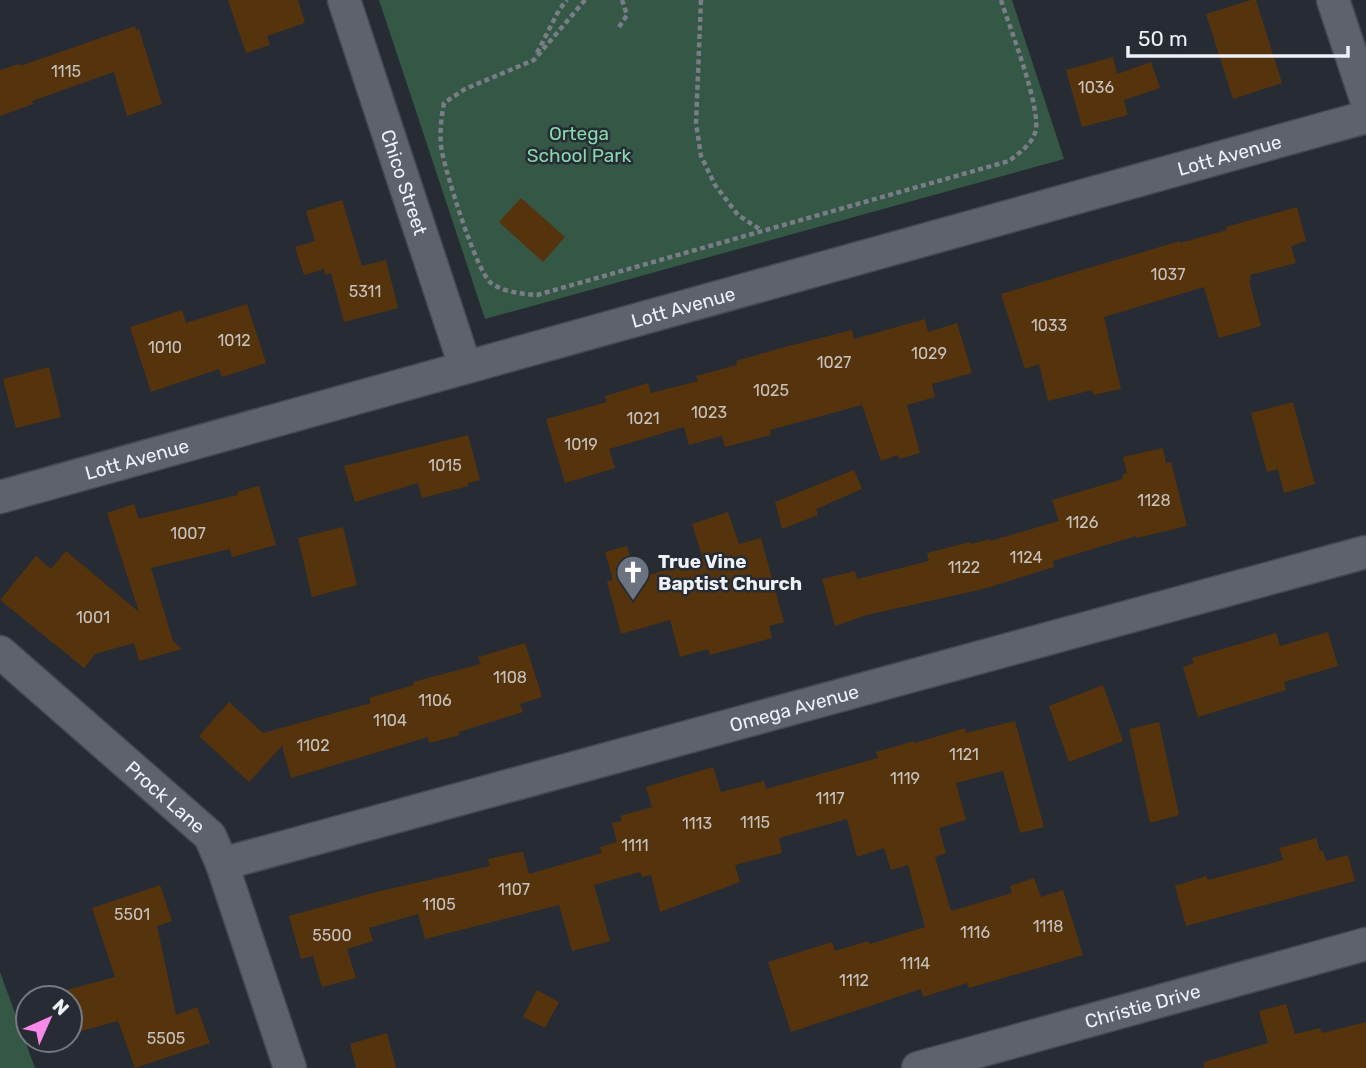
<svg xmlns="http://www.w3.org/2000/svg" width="1366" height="1068" viewBox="0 0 1366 1068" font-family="Rubik,sans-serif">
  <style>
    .green { fill: #355745 }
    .building { fill: #55340d }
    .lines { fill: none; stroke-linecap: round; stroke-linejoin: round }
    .minor-casing { stroke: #464851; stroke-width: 35 }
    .path { stroke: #797d85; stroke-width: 4.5; stroke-dasharray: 5 3.5; stroke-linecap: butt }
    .minor { stroke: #5d626d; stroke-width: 32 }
    .labels { text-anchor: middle; stroke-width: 5; stroke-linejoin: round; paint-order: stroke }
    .number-label { font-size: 16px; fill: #c8c2bd }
    .park-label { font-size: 19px; fill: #88d8ae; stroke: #272b34 }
    .street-label { font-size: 19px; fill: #eff1f8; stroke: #272b34 }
    .poi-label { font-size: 19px; font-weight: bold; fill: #eff1f8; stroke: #272b34; text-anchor: start }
  </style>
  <rect width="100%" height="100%" fill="#272b34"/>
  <g class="green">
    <polygon points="379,0 1012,0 1064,159 485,319"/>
    <polygon points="0,972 35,1068 0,1068"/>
  </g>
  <g class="building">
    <polygon points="228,0 298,0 305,23 267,36 270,45 246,53"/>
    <polygon points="1251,0 1256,0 1282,83 1233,99 1206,14"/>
    <polygon points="135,26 136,30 139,29 162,104 127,116 114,72 32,101 33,104 0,116 0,70 19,64 20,66"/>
    <polygon points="1113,57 1117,74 1151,62 1160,88 1124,100 1128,115 1082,127 1066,70"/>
    <polygon points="521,198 565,237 543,262 499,222"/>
    <polygon points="342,200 362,266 386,260 398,308 344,322 331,273 325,275 324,269 304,275 295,247 315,241 306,211"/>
    <polygon points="1297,207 1306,241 1291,246 1296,263 1250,275 1251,280 1249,281 1261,326 1219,338 1204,287 1104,317 1121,389 1093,395 1092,390 1048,401 1039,364 1025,369 1001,294 1180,241 1180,243 1227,230 1226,227"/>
    <polygon points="247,304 266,363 222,377 219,369 151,392 130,327 182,310 186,323"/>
    <polygon points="925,319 928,332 957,323 972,373 932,384 935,397 907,405 920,453 899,459 898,455 881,461 862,405 770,430 771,435 725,447 722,436 689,445 684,427 609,449 615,468 565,483 546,419 607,402 605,396 648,383 651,393 698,381 696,376 737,365 736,361 785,347 852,330 854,339"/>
    <polygon points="49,367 61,417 16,428 3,379"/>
    <polygon points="1293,402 1315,484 1284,493 1278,469 1267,472 1251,413"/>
    <polygon points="468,435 480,480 468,483 468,486 422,498 418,483 355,502 344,466"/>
    <polygon points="1163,448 1166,463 1171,462 1187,526 1137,538 1136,536 1053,561 1054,567 983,589 867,615 835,626 822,579 855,571 857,579 929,561 927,553 970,542 971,544 990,539 990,541 1059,521 1052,500 1123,479 1122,475 1127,473 1123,457"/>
    <polygon points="854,470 862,489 816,509 818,515 782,529 775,502"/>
    <polygon points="259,486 276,545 232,557 230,549 151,568 173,641 182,649 139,661 134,643 95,654 84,668 0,600 36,556 51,569 66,551 139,612 107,513 134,504 139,519 238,495 237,492"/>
    <polygon points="728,512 739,544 761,538 784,622 769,626 772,638 710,655 708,649 680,657 670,620 621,634 607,581 613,580 605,552 627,546 635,573 644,571 645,576 703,559 692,524"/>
    <polygon points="343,527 357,585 312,597 298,538"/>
    <polygon points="1328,632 1338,666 1284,682 1286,690 1198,717 1183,667 1194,663 1192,658 1276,633 1280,646"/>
    <polygon points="525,643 542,697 520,704 523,712 459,732 460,735 429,743 428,737 291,778 282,746 249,782 199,736 229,702 263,733 371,703 369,698 414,685 413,682 481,664 478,657"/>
    <polygon points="1103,685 1123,741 1069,762 1049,706"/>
    <polygon points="1015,721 1044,827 1020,833 1003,771 956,783 966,820 939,828 946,853 935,857 951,911 1012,893 1010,886 1034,878 1041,897 1063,890 1083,955 969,988 967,983 923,997 921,989 791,1032 768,962 832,942 835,951 868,941 870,944 925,927 908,865 891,870 884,848 857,857 847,819 779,838 782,853 735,865 740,882 660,912 651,875 642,877 640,872 594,885 610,941 572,951 559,905 425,939 418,914 369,928 373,941 347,949 356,978 322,987 313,956 301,959 289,916 376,892 490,866 488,859 514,853 523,852 529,874 602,853 600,847 617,842 612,823 622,821 620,816 652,807 646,787 713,767 721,792 764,781 766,789 878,758 876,752 914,741 915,743 965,728 966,733"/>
    <polygon points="1159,722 1179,815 1150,823 1129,729"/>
    <polygon points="1316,838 1320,851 1323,851 1326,861 1348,855 1355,881 1186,926 1175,886 1206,876 1208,880 1283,860 1279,848"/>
    <polygon points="160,885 172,921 157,926 176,1015 197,1007 210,1043 135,1068 118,1021 70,1034 70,998 61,998 59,992 115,977 92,908"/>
    <polygon points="537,990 559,1002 545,1028 523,1017"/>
    <polygon points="1286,1004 1295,1034 1320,1028 1322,1033 1366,1022 1366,1068 1204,1068 1204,1062 1268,1043 1259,1011"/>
    <polygon points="387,1033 396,1068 356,1068 350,1044"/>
  </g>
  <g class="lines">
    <defs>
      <g id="minor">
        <path id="s1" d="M344 0 465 366"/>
        <polyline points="1333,0 1366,99"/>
        <path id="s2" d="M0 497 1366 117"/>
        <path id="s3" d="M0 652 210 836 222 864 290 1068"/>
        <path id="s4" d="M222 864 1366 552"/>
        <path id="s5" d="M918 1068 1366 944"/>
      </g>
    </defs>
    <use href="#minor" class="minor-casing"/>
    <g class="path">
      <path d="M585 0 534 60 465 89 444 103C441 120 439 135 442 152 446 173 476 271 491 283 503 292 522 294 537 295L1009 161C1018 154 1031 145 1035 133 1043 111 1009 26 1001 0"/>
      <polyline points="701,0 696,123 701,156 715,185 738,215 761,230"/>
      <polyline points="619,27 627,15 622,0"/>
      <polyline points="537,53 559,10 567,0"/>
    </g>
    <use href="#minor" class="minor"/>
  </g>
  <defs>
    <symbol id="church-pin" viewBox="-11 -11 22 30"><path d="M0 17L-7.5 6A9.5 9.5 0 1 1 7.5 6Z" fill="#6b7280" stroke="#272b34"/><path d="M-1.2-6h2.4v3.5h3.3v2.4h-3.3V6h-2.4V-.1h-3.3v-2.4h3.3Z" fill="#fff"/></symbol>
  </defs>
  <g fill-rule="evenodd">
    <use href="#church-pin" x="614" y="553" width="38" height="52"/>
  </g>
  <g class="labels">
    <g class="number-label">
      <text x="66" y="77">1115</text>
      <text x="1096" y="93">1036</text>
      <text x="1168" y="280">1037</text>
      <text x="365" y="297">5311</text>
      <text x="1049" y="331">1033</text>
      <text x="234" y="346">1012</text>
      <text x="165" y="353">1010</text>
      <text x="929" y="359">1029</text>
      <text x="834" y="368">1027</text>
      <text x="771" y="396">1025</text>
      <text x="709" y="418">1023</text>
      <text x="643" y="424">1021</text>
      <text x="581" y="450">1019</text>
      <text x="445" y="471">1015</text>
      <text x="1154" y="506">1128</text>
      <text x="1082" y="528">1126</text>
      <text x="188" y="539">1007</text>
      <text x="1026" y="563">1124</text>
      <text x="964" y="573">1122</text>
      <text x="93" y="623">1001</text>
      <text x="510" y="683">1108</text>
      <text x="435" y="706">1106</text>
      <text x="390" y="726">1104</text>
      <text x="313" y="751">1102</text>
      <text x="964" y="760">1121</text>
      <text x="905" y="784">1119</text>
      <text x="830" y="804">1117</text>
      <text x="755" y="828">1115</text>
      <text x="697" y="829">1113</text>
      <text x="635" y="851">1111</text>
      <text x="514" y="895">1107</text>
      <text x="439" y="910">1105</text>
      <text x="132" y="920">5501</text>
      <text x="1048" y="932">1118</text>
      <text x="975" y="938">1116</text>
      <text x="332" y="941">5500</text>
      <text x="915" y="969">1114</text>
      <text x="854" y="986">1112</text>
      <text x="166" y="1044">5505</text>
    </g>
    <g class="park-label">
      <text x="579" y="140">Ortega<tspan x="579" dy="22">School Park</tspan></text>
    </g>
    <g class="street-label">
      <text dy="7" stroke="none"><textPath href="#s2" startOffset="1276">Lott Avenue</textPath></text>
      <text dy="7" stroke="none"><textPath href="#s1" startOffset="192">Chico Street</textPath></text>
      <text dy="7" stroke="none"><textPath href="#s2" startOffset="709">Lott Avenue</textPath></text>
      <text dy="7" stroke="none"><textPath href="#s2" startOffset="142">Lott Avenue</textPath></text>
      <text dy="7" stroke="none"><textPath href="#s4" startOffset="593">Omega Avenue</textPath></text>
      <text dy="7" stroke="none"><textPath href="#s3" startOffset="220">Prock Lane</textPath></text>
      <text dy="7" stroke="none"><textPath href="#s5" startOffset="233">Christie Drive</textPath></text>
    </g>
    <g class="poi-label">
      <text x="658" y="568">True Vine<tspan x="658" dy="22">Baptist Church</tspan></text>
    </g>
  </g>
  <g transform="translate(49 1019) rotate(45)"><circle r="33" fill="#272b34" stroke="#777a82" stroke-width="2"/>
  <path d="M0-5L12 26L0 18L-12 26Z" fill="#f888e9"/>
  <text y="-10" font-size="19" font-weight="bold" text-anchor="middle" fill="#eff1f8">N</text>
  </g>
  <path d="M1128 46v10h220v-10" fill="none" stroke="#eff1f8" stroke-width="3.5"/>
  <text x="1138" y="46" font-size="21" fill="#eff1f8" stroke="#272b34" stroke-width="5" paint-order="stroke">50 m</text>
</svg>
